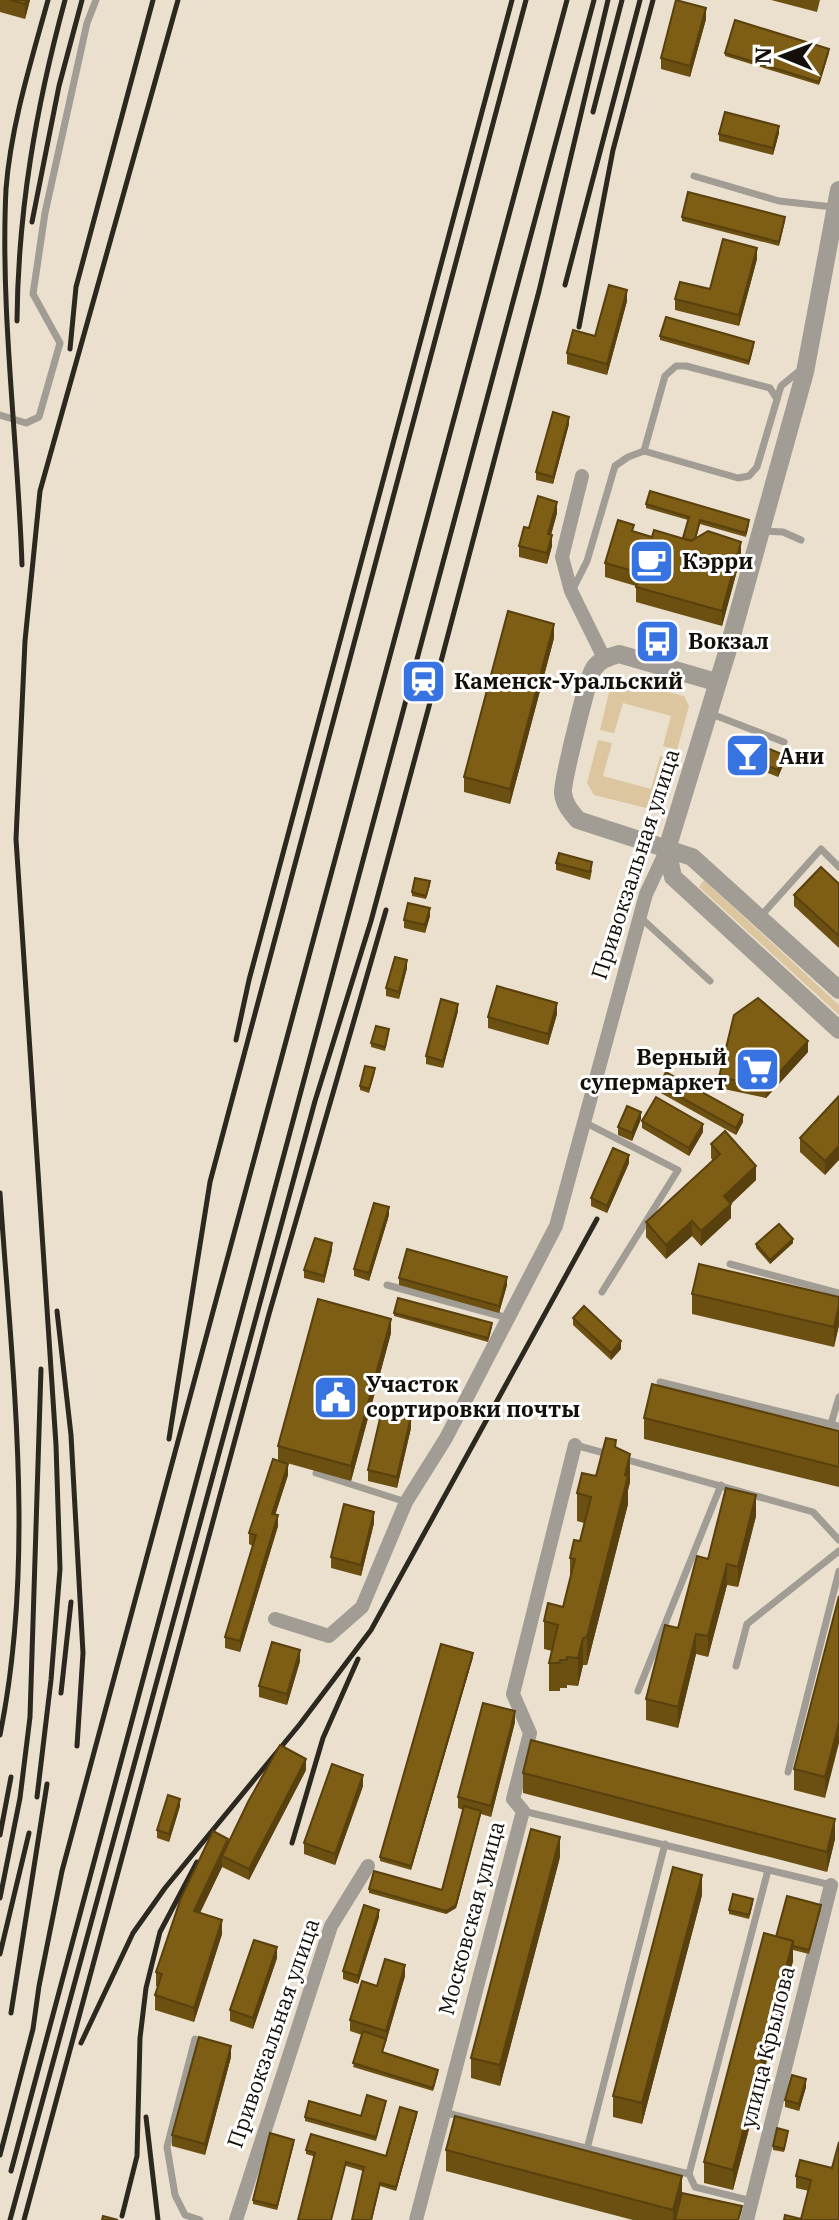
<svg xmlns="http://www.w3.org/2000/svg" width="839" height="2220" viewBox="0 0 839 2220" font-family="'IBM Plex Serif',serif">
  <style>
    .green { fill: #dcc69f }
    .lines { fill: none; stroke-linecap: round; stroke-linejoin: round }
    .service { stroke: #a19c94; stroke-width: 7 }
    .minor { stroke: #a19c94; stroke-width: 14 }
    .tertiary { stroke: #a19c94; stroke-width: 18 }
    .rail { stroke: #2c271f; stroke-width: 5 }
    .wall { fill: #6c5011 }
    .shaded-wall { fill: #58410e }
    .building { fill: #7e5d14; stroke: #58410e; stroke-width: 2 }
    .labels { text-anchor: middle; stroke-width: 6; stroke-linejoin: round; paint-order: stroke }
    .poi-label { font-size: 22px; font-weight: bold; fill: #141009; stroke: #fff; text-anchor: start }
    .street-label { font-size: 22px; fill: #141009; stroke: #fff }
  </style>
  <rect width="100%" height="100%" fill="#ebe0cd"/>
  <g class="green">
    <polygon points="621,680 684,696 689,706 677,750 663,746 671,716 623,703 614,733 600,730 610,688"/>
    <polygon points="598,740 612,743 603,776 651,789 660,756 675,760 663,805 650,809 594,795 587,783"/>
    <polygon points="704,880 839,1005 839,1015 699,887"/>
  </g>
  <g class="lines">
    <g class="service">
      <polyline points="694,176 779,201 833,207"/>
      <polyline points="0,415 26,423 39,417 60,343 33,294 45,213 87,23 96,0"/>
      <polyline points="644,451 665,376 676,366 686,366 770,388 777,399"/>
      <polyline points="762,531 783,532 801,540"/>
      <polyline points="573,589 587,561 615,466 628,457 644,451 738,478 749,476 757,467 781,386 798,372 802,372"/>
      <polyline points="709,713 784,742"/>
      <polyline points="760,917 821,849 839,867"/>
      <polyline points="641,918 710,981"/>
      <polyline points="584,1122 678,1170 602,1292"/>
      <polyline points="730,1264 839,1293"/>
      <polyline points="387,1285 508,1318"/>
      <polyline points="660,1382 839,1426"/>
      <polyline points="831,1424 839,1397"/>
      <polyline points="575,1445 608,1454"/>
      <polyline points="624,1459 813,1512 839,1540"/>
      <polyline points="316,1473 406,1502"/>
      <polyline points="736,1666 747,1624 839,1551"/>
      <polyline points="638,1691 721,1485"/>
      <polyline points="788,1772 839,1571"/>
      <polyline points="523,1811 831,1885"/>
      <polyline points="195,2039 167,2147 175,2195 185,2215 200,2220"/>
      <polyline points="443,2112 689,2174 695,2187 752,2201"/>
      <polyline points="587,2149 665,1844"/>
      <polyline points="689,2174 768,1870"/>
    </g>
    <g class="minor">
      <polyline points="582,476 562,557 571,591 604,658"/>
      <polyline points="275,1619 329,1636 362,1607 406,1502 446,1438 556,1226 646,894 667,849"/>
      <polyline points="236,2220 331,1926 368,1866"/>
      <polyline points="416,2220 523,1811 513,1799 530,1733 513,1694 575,1445"/>
      <polyline points="747,2220 831,1885"/>
    </g>
    <g class="tertiary">
      <polyline points="839,190 805,372 729,646 667,849 673,877 839,1030"/>
      <path d="M716 682 619 654C609 657 598 660 593 670 587 681 562 783 563 793 564 804 571 812 578 820L692 857 839 990"/>
    </g>
    <g class="rail">
      <polyline points="593,112 622,0"/>
      <polyline points="32,222 59,86 82,0"/>
      <polyline points="565,285 640,0"/>
      <path d="M17 321C18 210 36 107 65 0"/>
      <polyline points="579,327 613,150 653,0"/>
      <polyline points="70,349 76,287 153,0"/>
      <path d="M22 565C18 443 0 311 6 189 11 125 31 62 48 0"/>
      <polyline points="236,1040 249,980 512,0"/>
      <path d="M0 1193C12 1372 36 1557 0 1735"/>
      <polyline points="57,1311 71,1435 83,1653 77,1746"/>
      <polyline points="169,1439 210,1182 526,0"/>
      <polyline points="61,1693 71,1602"/>
      <polyline points="37,1797 51,1680 60,1569 56,1445 16,839 25,641 40,491 178,0"/>
      <polyline points="0,1835 11,1777"/>
      <polyline points="292,1843 323,1738 358,1659"/>
      <polyline points="0,1898 20,1798 30,1717 41,1369"/>
      <polyline points="0,1954 29,1833"/>
      <polyline points="11,2013 47,1784"/>
      <polyline points="81,2043 133,1933 165,1888 300,1724 371,1630 597,1219"/>
      <polyline points="146,2117 158,2220"/>
      <polyline points="0,2155 33,2029 39,1986 62,1871 567,0"/>
      <polyline points="11,2171 594,0"/>
      <polyline points="122,2216 137,2156 140,2038 146,1988 160,1932 197,1862"/>
      <polyline points="10,2220 315,1101 371,921 435,684 539,291 608,0"/>
      <polyline points="24,2220 269,1314 386,910"/>
    </g>
  </g>
  <g class="wall">
    <polygon points="0,0 30,0 25,19 0,12"/>
    <polygon points="771,0 820,0 817,12"/>
    <polygon points="706,19 690,77 661,69 661,58"/>
    <polygon points="725,53 829,53 819,85 725,56"/>
    <polygon points="779,133 773,155 719,141 719,134"/>
    <polygon points="682,217 785,221 779,246 682,221"/>
    <polygon points="757,259 739,326 675,310 675,299 710,289"/>
    <polygon points="627,301 607,375 567,364 567,353 595,336"/>
    <polygon points="660,336 754,346 749,365 660,340"/>
    <polygon points="569,424 553,484 536,480 536,472"/>
    <polygon points="646,504 749,524 746,537 700,524 696,538 741,556 722,626 636,602 636,586 605,577 605,563 634,532 652,537 683,538 688,520 646,508"/>
    <polygon points="557,513 551,535 552,546 547,564 519,557 519,546 529,528"/>
    <polygon points="554,638 510,804 464,792 464,777"/>
    <polygon points="744,756 784,763 778,777 744,763"/>
    <polygon points="556,863 592,870 590,880 556,870"/>
    <polygon points="839,884 839,948 794,906 794,895"/>
    <polygon points="430,885 426,899 412,896 412,892"/>
    <polygon points="430,916 425,933 404,928 404,920"/>
    <polygon points="407,968 399,999 386,996 386,988"/>
    <polygon points="458,1011 443,1068 426,1064 426,1056"/>
    <polygon points="557,1014 548,1045 488,1028 488,1017"/>
    <polygon points="389,1033 385,1051 371,1047 371,1043"/>
    <polygon points="808,1052 766,1098 719,1088 719,1077"/>
    <polygon points="375,1072 369,1093 360,1090 360,1086"/>
    <polygon points="659,1085 743,1122 736,1135 659,1092"/>
    <polygon points="839,1096 825,1175 800,1152 800,1138"/>
    <polygon points="641,1119 632,1141 618,1135 618,1127"/>
    <polygon points="642,1121 703,1132 689,1156 642,1128"/>
    <polygon points="711,1144 756,1180 731,1204 731,1218 701,1246 692,1236 666,1259 646,1237 646,1222 713,1161 711,1158"/>
    <polygon points="629,1163 607,1213 591,1206 591,1198"/>
    <polygon points="389,1215 369,1281 354,1276 354,1269"/>
    <polygon points="793,1243 770,1264 756,1248 756,1244"/>
    <polygon points="332,1250 324,1283 304,1278 304,1270"/>
    <polygon points="399,1278 507,1285 499,1313 399,1285"/>
    <polygon points="692,1294 839,1297 839,1325 834,1347 692,1314"/>
    <polygon points="394,1313 492,1327 488,1342 394,1316"/>
    <polygon points="573,1318 621,1349 611,1360 573,1325"/>
    <polygon points="391,1333 351,1481 287,1463 288,1475 275,1515 278,1526 240,1652 225,1648 225,1637 253,1546 249,1544 249,1533 278,1460 278,1446"/>
    <polygon points="644,1418 839,1431 839,1487 644,1439"/>
    <polygon points="411,1428 397,1488 368,1481 368,1470"/>
    <polygon points="616,1448 630,1482 628,1490 628,1504 587,1665 583,1665 578,1686 567,1685 567,1688 560,1688 560,1691 549,1691 549,1663 552,1651 544,1649 544,1621 563,1607 570,1580 570,1558 580,1541 584,1523 577,1521 577,1493 596,1476"/>
    <polygon points="756,1516 738,1587 727,1585 708,1657 696,1654 678,1728 646,1720 646,1699 708,1559"/>
    <polygon points="374,1523 361,1576 331,1568 331,1557"/>
    <polygon points="839,1596 825,1798 794,1790 794,1769"/>
    <polygon points="473,1657 411,1870 380,1861 380,1857"/>
    <polygon points="300,1661 287,1705 259,1697 259,1686"/>
    <polygon points="515,1722 491,1817 481,1814 456,1908 446,1914 369,1893 369,1889 442,1890 463,1810 458,1808 458,1797"/>
    <polygon points="306,1770 249,1880 222,1867 200,1913 222,1934 194,2022 155,2010 155,1995 158,1987 156,1986 156,1972 228,1843"/>
    <polygon points="523,1773 835,1839 827,1872 523,1793"/>
    <polygon points="363,1786 335,1865 304,1854 304,1843"/>
    <polygon points="180,1806 169,1842 157,1838 157,1830"/>
    <polygon points="560,1857 500,2086 471,2078 471,2058"/>
    <polygon points="702,1895 642,2124 613,2117 613,2096"/>
    <polygon points="753,1903 749,1919 729,1914 729,1910"/>
    <polygon points="821,1909 809,1954 793,1950 793,1961 733,2190 704,2183 704,2162 776,1937"/>
    <polygon points="379,1917 358,1984 343,1979 343,1971"/>
    <polygon points="277,1958 253,2029 230,2021 230,2010"/>
    <polygon points="405,1976 383,2052 438,2073 433,2091 353,2067 362,2035 350,2031 350,2020 377,1986"/>
    <polygon points="231,2057 205,2155 172,2146 172,2135"/>
    <polygon points="806,2087 799,2111 785,2107 785,2100"/>
    <polygon points="386,2104 376,2141 305,2121 305,2117 361,2116"/>
    <polygon points="417,2115 396,2191 380,2186 372,2220 352,2220 363,2171 306,2154 306,2150 386,2156"/>
    <polygon points="788,2134 784,2152 773,2150 773,2146"/>
    <polygon points="294,2143 277,2210 253,2204 253,2200"/>
    <polygon points="446,2150 682,2193 742,2210 739,2220 633,2220 446,2171"/>
    <polygon points="800,2160 839,2220 801,2219 809,2191 796,2188 796,2176"/>
  </g>
  <g class="shaded-wall">
    <polygon points="26,0 30,0 25,19 25,4"/>
    <polygon points="706,8 706,19 690,77 690,66"/>
    <polygon points="779,126 779,133 773,155 773,148"/>
    <polygon points="757,248 757,259 739,326 739,315"/>
    <polygon points="627,290 627,301 607,375 607,364"/>
    <polygon points="569,417 569,424 553,484 553,477"/>
    <polygon points="557,502 557,513 548,545 548,534"/>
    <polygon points="552,535 552,546 547,564 547,553"/>
    <polygon points="741,542 741,556 722,626 722,611"/>
    <polygon points="554,624 554,638 510,804 510,789"/>
    <polygon points="784,755 784,763 778,777 778,770"/>
    <polygon points="430,908 430,916 425,933 425,925"/>
    <polygon points="407,960 407,968 399,999 399,992"/>
    <polygon points="557,1003 557,1014 548,1045 548,1034"/>
    <polygon points="458,1004 458,1011 443,1068 443,1061"/>
    <polygon points="808,1041 808,1052 766,1098 766,1087"/>
    <polygon points="641,1112 641,1119 632,1141 632,1133"/>
    <polygon points="743,1115 743,1122 736,1135 736,1128"/>
    <polygon points="703,1124 703,1132 689,1156 689,1148"/>
    <polygon points="839,1146 839,1160 825,1175 825,1161"/>
    <polygon points="629,1155 629,1163 607,1213 607,1206"/>
    <polygon points="756,1166 756,1180 724,1210 724,1196"/>
    <polygon points="731,1204 731,1218 701,1246 701,1231"/>
    <polygon points="389,1207 389,1215 369,1281 369,1273"/>
    <polygon points="692,1221 692,1236 666,1259 666,1245"/>
    <polygon points="793,1239 793,1243 770,1264 770,1260"/>
    <polygon points="332,1243 332,1250 324,1283 324,1276"/>
    <polygon points="507,1277 507,1285 499,1313 499,1306"/>
    <polygon points="839,1305 839,1325 834,1347 834,1327"/>
    <polygon points="391,1319 391,1333 351,1481 351,1466"/>
    <polygon points="621,1341 621,1349 611,1360 611,1353"/>
    <polygon points="411,1417 411,1428 397,1488 397,1477"/>
    <polygon points="630,1454 630,1482 628,1490 628,1504 587,1665 587,1637"/>
    <polygon points="288,1464 288,1475 272,1525 272,1514"/>
    <polygon points="756,1495 756,1516 738,1587 738,1567"/>
    <polygon points="374,1512 374,1523 361,1576 361,1565"/>
    <polygon points="278,1515 278,1526 240,1652 240,1641"/>
    <polygon points="727,1564 727,1585 708,1657 708,1636"/>
    <polygon points="696,1634 696,1654 678,1728 678,1707"/>
    <polygon points="583,1638 583,1665 578,1686 578,1658"/>
    <polygon points="300,1650 300,1661 287,1705 287,1694"/>
    <polygon points="473,1653 473,1657 411,1870 411,1866"/>
    <polygon points="515,1711 515,1722 491,1817 491,1806"/>
    <polygon points="839,1723 839,1743 825,1798 825,1777"/>
    <polygon points="306,1759 306,1770 249,1880 249,1869"/>
    <polygon points="363,1775 363,1786 335,1865 335,1854"/>
    <polygon points="180,1799 180,1806 169,1842 169,1834"/>
    <polygon points="481,1811 456,1908 446,1914 446,1911"/>
    <polygon points="835,1819 835,1839 827,1872 827,1852"/>
    <polygon points="560,1837 560,1857 500,2086 500,2065"/>
    <polygon points="228,1839 228,1854 222,1856 222,1867 194,1925 194,1911"/>
    <polygon points="702,1875 702,1895 642,2124 642,2103"/>
    <polygon points="379,1910 379,1917 358,1984 358,1976"/>
    <polygon points="222,1920 222,1934 194,2022 194,2008"/>
    <polygon points="793,1941 793,1961 733,2190 733,2170"/>
    <polygon points="277,1947 277,1958 253,2029 253,2018"/>
    <polygon points="405,1965 405,1976 386,2042 386,2031"/>
    <polygon points="231,2046 231,2057 205,2155 205,2144"/>
    <polygon points="806,2079 806,2087 799,2111 799,2104"/>
    <polygon points="417,2112 417,2115 396,2191 396,2187"/>
    <polygon points="294,2140 294,2143 277,2210 277,2206"/>
    <polygon points="682,2176 682,2197 676,2220 673,2220 673,2210"/>
  </g>
  <g class="building">
    <polygon points="10,0 26,0 25,4"/>
    <polygon points="676,0 706,8 690,66 661,58"/>
    <polygon points="735,20 829,49 819,82 725,53"/>
    <polygon points="725,112 779,126 773,148 719,134"/>
    <polygon points="688,192 785,217 779,242 682,217"/>
    <polygon points="723,239 757,248 739,315 675,299 680,282 710,289"/>
    <polygon points="609,285 627,290 607,364 567,353 573,330 595,336"/>
    <polygon points="666,317 754,342 749,361 660,336"/>
    <polygon points="553,412 569,417 553,477 536,472"/>
    <polygon points="650,491 749,520 746,533 700,520 695,539 691,541 683,538 689,517 646,504"/>
    <polygon points="538,496 557,502 548,534 552,535 547,553 519,546 524,527 529,528"/>
    <polygon points="618,520 634,525 632,531 652,537 654,530 691,541 708,531 741,542 722,611 636,587 640,573 605,563"/>
    <polygon points="508,611 554,624 510,789 464,777"/>
    <polygon points="750,741 784,755 778,770 744,756"/>
    <polygon points="559,853 592,862 590,872 556,863"/>
    <polygon points="821,867 839,884 839,936 794,895"/>
    <polygon points="415,878 430,881 426,896 412,892"/>
    <polygon points="408,903 430,908 425,925 404,920"/>
    <polygon points="395,957 407,960 399,992 386,988"/>
    <polygon points="497,986 557,1003 548,1034 488,1017"/>
    <polygon points="758,998 808,1041 766,1087 719,1077 734,1015"/>
    <polygon points="441,999 458,1004 443,1061 426,1056"/>
    <polygon points="376,1026 389,1029 385,1047 371,1043"/>
    <polygon points="365,1066 375,1068 369,1089 360,1086"/>
    <polygon points="666,1072 743,1115 736,1128 659,1085"/>
    <polygon points="839,1096 839,1146 825,1161 800,1138"/>
    <polygon points="656,1097 703,1124 689,1148 642,1121"/>
    <polygon points="627,1106 641,1112 632,1133 618,1127"/>
    <polygon points="725,1131 756,1166 724,1196 731,1204 701,1231 692,1221 666,1245 646,1222 720,1154 711,1144"/>
    <polygon points="613,1148 629,1155 607,1206 591,1198"/>
    <polygon points="374,1203 389,1207 369,1273 354,1269"/>
    <polygon points="779,1224 793,1239 770,1260 756,1244"/>
    <polygon points="315,1238 332,1243 324,1276 304,1270"/>
    <polygon points="407,1249 507,1277 499,1306 399,1278"/>
    <polygon points="699,1264 839,1297 839,1305 834,1327 692,1294"/>
    <polygon points="398,1298 492,1323 488,1338 394,1313"/>
    <polygon points="318,1299 391,1319 351,1466 278,1446"/>
    <polygon points="584,1306 621,1341 611,1353 573,1318"/>
    <polygon points="652,1384 839,1431 839,1467 644,1418"/>
    <polygon points="382,1410 411,1417 397,1477 368,1470"/>
    <polygon points="606,1438 616,1440 615,1447 630,1454 625,1475 628,1476 587,1637 583,1638 578,1658 567,1657 567,1660 560,1660 560,1663 549,1663 558,1625 544,1621 548,1603 563,1607 575,1559 570,1558 574,1540 580,1541 591,1497 577,1493 582,1473 596,1476"/>
    <polygon points="273,1459 288,1464 272,1514 278,1515 240,1641 225,1637 256,1535 249,1533"/>
    <polygon points="726,1488 756,1495 738,1567 727,1564 708,1636 696,1634 678,1707 646,1699 665,1625 678,1628 697,1556 708,1559"/>
    <polygon points="344,1504 374,1512 361,1565 331,1557"/>
    <polygon points="839,1596 839,1723 825,1777 794,1769"/>
    <polygon points="272,1642 300,1650 287,1694 259,1686"/>
    <polygon points="441,1644 473,1653 411,1866 380,1857"/>
    <polygon points="483,1703 515,1711 491,1806 458,1797"/>
    <polygon points="531,1740 835,1819 827,1852 523,1773"/>
    <polygon points="280,1745 306,1759 249,1869 222,1856 248,1802"/>
    <polygon points="332,1764 363,1775 335,1854 304,1843"/>
    <polygon points="168,1795 180,1799 169,1834 157,1830"/>
    <polygon points="464,1806 481,1811 456,1905 446,1911 369,1889 374,1871 442,1890"/>
    <polygon points="531,1829 560,1837 500,2065 471,2058"/>
    <polygon points="213,1831 228,1839 194,1911 222,1920 194,2008 155,1995 162,1974 156,1972 181,1898"/>
    <polygon points="673,1867 702,1875 642,2103 613,2096"/>
    <polygon points="733,1894 753,1899 749,1915 729,1910"/>
    <polygon points="787,1896 821,1905 809,1950 793,1946 793,1941 776,1937"/>
    <polygon points="364,1905 379,1910 358,1976 343,1971"/>
    <polygon points="764,1933 793,1941 733,2170 704,2162"/>
    <polygon points="254,1940 277,1947 253,2018 230,2010"/>
    <polygon points="385,1959 405,1965 386,2031 350,2020 362,1981 377,1986"/>
    <polygon points="363,2031 386,2039 382,2052 438,2070 433,2088 353,2063"/>
    <polygon points="199,2037 231,2046 205,2144 172,2135"/>
    <polygon points="792,2075 806,2079 799,2104 785,2100"/>
    <polygon points="367,2095 386,2101 376,2137 305,2117 309,2101 361,2116"/>
    <polygon points="400,2107 417,2112 396,2187 380,2183 371,2220 352,2220 364,2167 346,2162 331,2220 298,2220 315,2153 306,2150 311,2134 386,2156"/>
    <polygon points="455,2116 682,2176 673,2210 446,2150"/>
    <polygon points="777,2128 788,2131 784,2149 773,2146"/>
    <polygon points="270,2133 294,2140 277,2206 253,2200"/>
    <polygon points="839,2142 839,2220 784,2220 785,2215 801,2219 811,2180 796,2176 800,2160 832,2168"/>
    <polygon points="682,2193 742,2206 738,2220 675,2220"/>
    <polygon points="103,2216 118,2220 102,2220"/>
  </g>
  <defs>
    <symbol id="cafe-square" viewBox="-11 -11 22 22"><rect x="-9" y="-9" width="18" height="18" rx="4" fill="#3873e2" stroke="#fff"/><path d="M-5.5-4.5H6V0H3Q3 3.5 0 3.5H-2.5Q-5.5 3.5-5.5 0ZM3-3.2v2h1.7v-2ZM-6 4.5H4V6H-6Z" fill="#fff"/></symbol>
    <symbol id="bus-square" viewBox="-11 -11 22 22"><rect x="-9" y="-9" width="18" height="18" rx="4" fill="#3873e2" stroke="#fff"/><path d="M-5-6H5V4H4V6H2V4H-2V6H-4V4H-5ZM-3.5-4V0h7V-4ZM-3.5 1.2v1.5H-2V1.2ZM2 1.2v1.5H3.5V1.2Z" fill="#fff"/></symbol>
    <symbol id="station-square" viewBox="-11 -11 22 22"><rect x="-9" y="-9" width="18" height="18" rx="4" fill="#3873e2" stroke="#fff"/><path d="M-3-6H3Q5-6 5-4V2Q5 4 3 4L4.5 6H3L1.5 4h-3L-3 6H-4.5L-3 4Q-5 4-5 2V-4Q-5-6-3-6ZM-3.5-4v3h7v-3ZM-3.5 1v1.5H-2V1ZM2 1v1.5H3.5V1Z" fill="#fff"/></symbol>
    <symbol id="bar-square" viewBox="-11 -11 22 22"><rect x="-9" y="-9" width="18" height="18" rx="4" fill="#3873e2" stroke="#fff"/><path d="M-6-5H6L.8 .8V4.5H3.5V6h-7V4.5H-.8V.8Z" fill="#fff"/></symbol>
    <symbol id="supermarket-square" viewBox="-11 -11 22 22"><rect x="-9" y="-9" width="18" height="18" rx="4" fill="#3873e2" stroke="#fff"/><path d="M-6-5.5h2.5l.6 2H6L4.5 2H-2.5L-4.4-4H-6ZM-1.5 3.2a1.3 1.3 0 1 0 .1 0ZM3 3.2a1.3 1.3 0 1 0 .1 0Z" fill="#fff"/></symbol>
    <symbol id="civic-square" viewBox="-11 -11 22 22"><rect x="-9" y="-9" width="18" height="18" rx="4" fill="#3873e2" stroke="#fff"/><path d="M-.6-6.5H3V-4.5H.6V-3L4-1V1h2V6H-6V1h2V-1L-.6-3ZM-1.2 2.5V6h2.4V2.5Z" fill="#fff"/></symbol>
  </defs>
  <g fill-rule="evenodd">
    <use href="#cafe-square" x="626" y="536" width="51" height="51"/>
    <use href="#bus-square" x="632" y="616" width="51" height="51"/>
    <use href="#station-square" x="398" y="656" width="51" height="51"/>
    <use href="#bar-square" x="722" y="730" width="51" height="51"/>
    <use href="#supermarket-square" x="732" y="1044" width="51" height="51"/>
    <use href="#civic-square" x="310" y="1372" width="51" height="51"/>
  </g>
  <g class="labels">
    <g class="poi-label">
      <text x="682" y="569">Кэрри</text>
      <text x="688" y="649">Вокзал</text>
      <text x="454" y="689">Каменск-Уральский</text>
      <text x="779" y="764">Ани</text>
      <text x="727" y="1065" text-anchor="end">Верный<tspan x="727" dy="25">супермаркет</tspan></text>
      <text x="366" y="1392">Участок<tspan x="366" dy="25">сортировки почты</tspan></text>
    </g>
    <g class="street-label">
      <text transform="translate(635 864) rotate(-72)" y="8">Привокзальная улица</text>
      <text transform="translate(471 1918) rotate(-75)" y="8">Московская улица</text>
      <text transform="translate(273 2033) rotate(-71)" y="8">Привокзальная улица</text>
      <text transform="translate(767 2047) rotate(-76)" y="8">улица Крылова</text>
    </g>
  </g>
  <g transform="translate(783 56) rotate(271)" stroke="#ffffff" stroke-width="6" paint-order="stroke">
  <path d="M0-6L14 30L0 20L-14 30Z" fill="#141009"/>
  <text y="-12" font-size="22" font-weight="bold" text-anchor="middle" fill="#141009">N</text>
  </g>
</svg>
